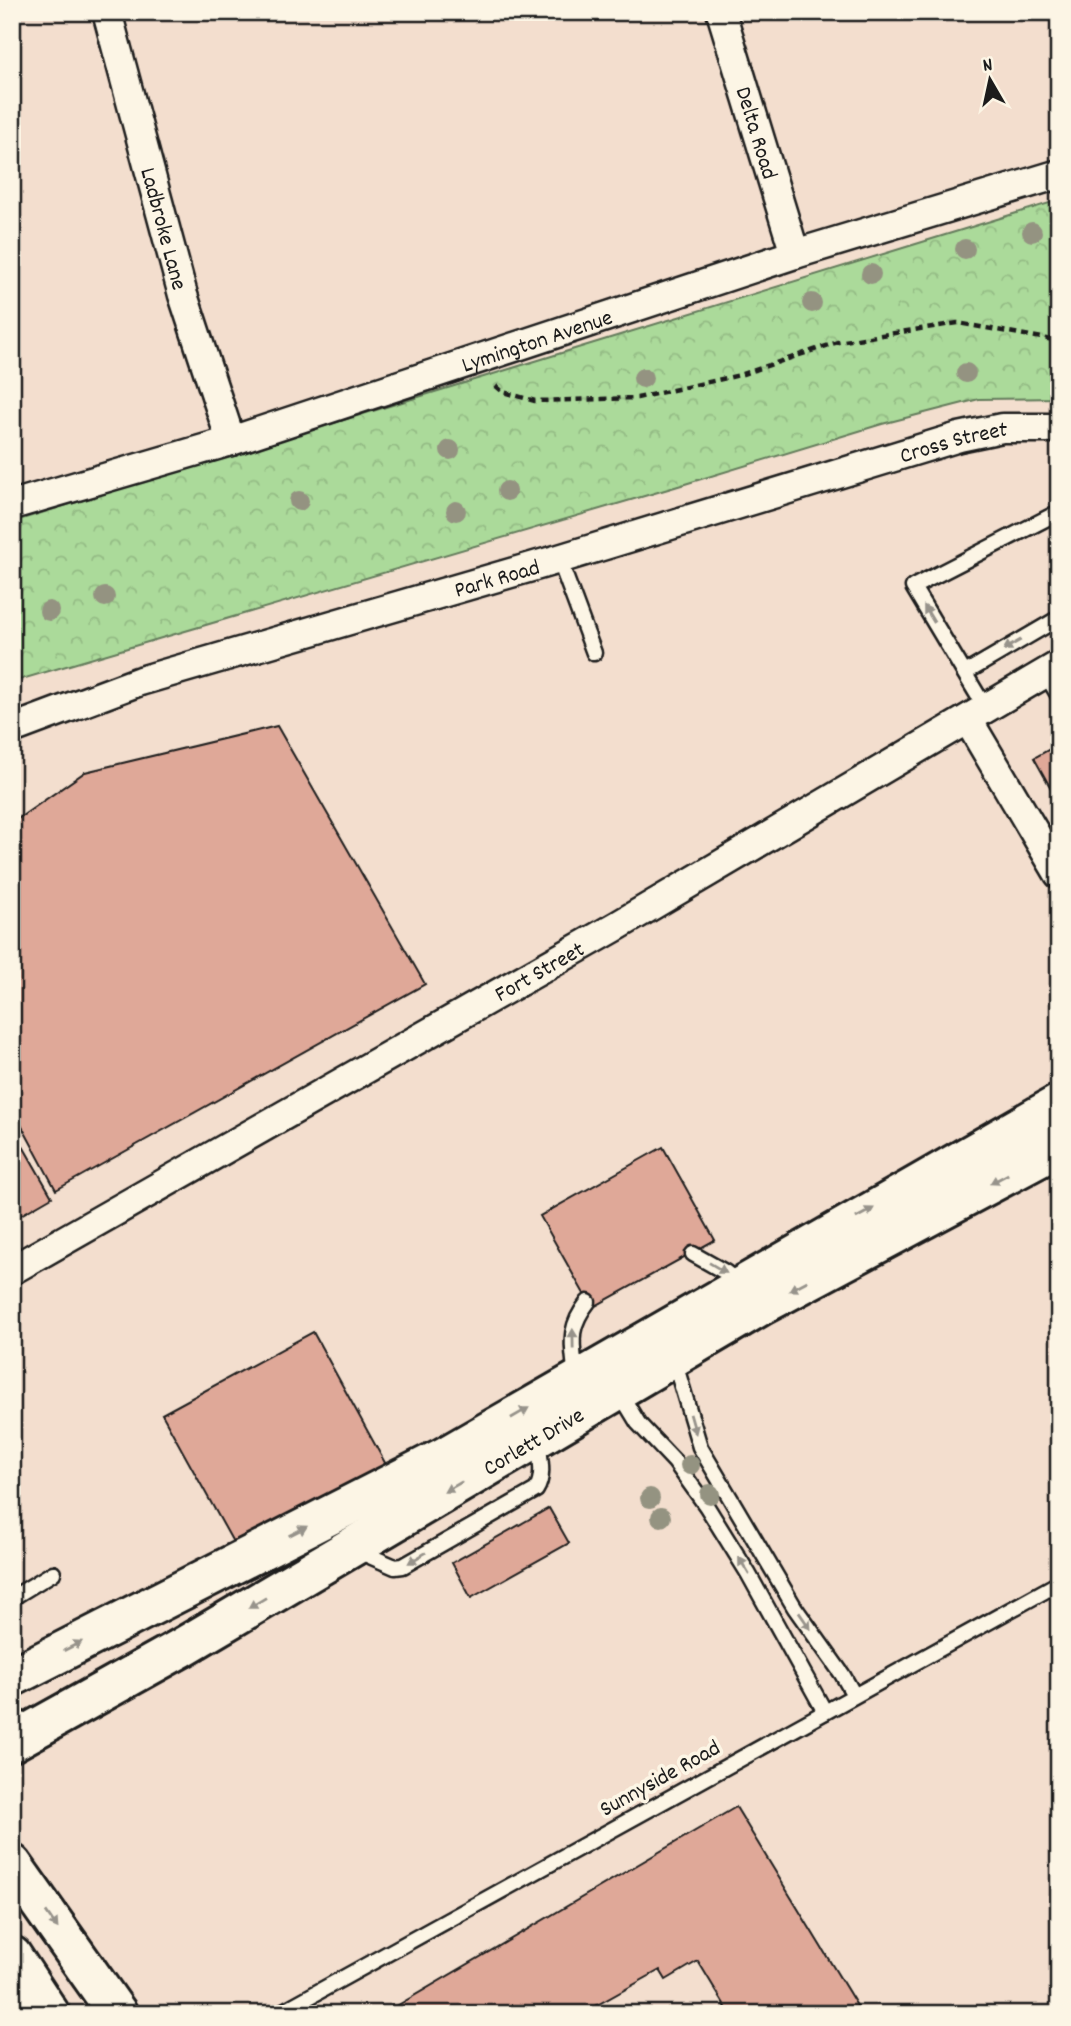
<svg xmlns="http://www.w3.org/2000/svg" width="1071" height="2026" viewBox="0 0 1071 2026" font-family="Dekko,sans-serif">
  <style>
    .park { fill: url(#park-crowns); stroke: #647b5b; stroke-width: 2 }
    .building { fill: #dfa898; stroke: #1c1c1c; stroke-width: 2 }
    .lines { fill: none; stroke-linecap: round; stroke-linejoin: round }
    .lane-casing { stroke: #1c1c1c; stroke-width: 19 }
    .street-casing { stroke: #1c1c1c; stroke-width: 33 }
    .secondary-casing { stroke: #1c1c1c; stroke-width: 44 }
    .path { stroke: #1c1c1c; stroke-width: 4.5; stroke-dasharray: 7 5; stroke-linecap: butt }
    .lane { stroke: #fcf5e5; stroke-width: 14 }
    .street { stroke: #fcf5e5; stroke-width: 28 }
    .secondary { stroke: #fcf5e5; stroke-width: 38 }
    .tree { fill: #949381 }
    .oneway { fill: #97938b }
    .labels { text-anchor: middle; stroke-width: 7; stroke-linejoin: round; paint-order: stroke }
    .street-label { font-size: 23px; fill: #1c1c1c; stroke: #fcf5e5 }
  </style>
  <defs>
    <pattern id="park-crowns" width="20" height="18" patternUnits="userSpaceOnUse" patternTransform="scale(1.75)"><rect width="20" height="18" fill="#abda9a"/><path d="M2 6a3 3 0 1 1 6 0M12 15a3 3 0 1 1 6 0" fill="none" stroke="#93ba84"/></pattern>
  </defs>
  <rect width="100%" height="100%" fill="#f3dece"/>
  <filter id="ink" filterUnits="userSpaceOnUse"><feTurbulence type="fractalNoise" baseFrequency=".0143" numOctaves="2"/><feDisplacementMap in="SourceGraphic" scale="14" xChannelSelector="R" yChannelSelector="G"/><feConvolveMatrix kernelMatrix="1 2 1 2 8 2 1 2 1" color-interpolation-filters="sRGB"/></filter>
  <g filter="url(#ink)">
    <polygon class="park" points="1059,200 1059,398 979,399 882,424 675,487 12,682 12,522"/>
    <g class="building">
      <polygon points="277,726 425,984 56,1190 12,1108 12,823 85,772"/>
      <polygon points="1059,744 1059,803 1034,758"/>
      <polygon points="12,1127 52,1197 12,1220"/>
      <polygon points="663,1147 715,1240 592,1308 540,1216"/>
      <polygon points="313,1332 389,1470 239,1553 162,1414"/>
      <polygon points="549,1508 569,1543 471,1598 452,1563"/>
      <polygon points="736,1807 862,2014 730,2014 698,1961 666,1980 660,1970 581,2014 383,2014"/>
    </g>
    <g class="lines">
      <defs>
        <g id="lane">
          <polyline points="559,559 594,653"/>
          <polyline points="965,673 1059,618"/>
          <polyline points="1045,673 1059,696"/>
          <polyline points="986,709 913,587 1059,512"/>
          <polyline points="693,1254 725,1272 739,1283"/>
          <polyline points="674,1360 700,1447 795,1608 842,1674 854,1695"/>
          <path d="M576 1379C573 1345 566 1330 588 1302"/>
          <polyline points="618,1390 638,1423 675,1462 707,1507 748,1573 825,1712"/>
          <path d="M356 1550 395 1567 403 1566 536 1490C545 1476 540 1458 538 1442"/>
          <polyline points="12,1598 53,1573"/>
          <polyline points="278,2014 1059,1583"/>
        </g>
        <g id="street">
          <path id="s1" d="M107 12 183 295 231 441"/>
          <path id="s2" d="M721 12 795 254"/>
          <path id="s3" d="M12 505 231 441 795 254 1059 174"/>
          <polyline points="968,720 1059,874"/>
          <path id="s4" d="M12 729 140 681 559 559 959 437 1002 428H1059"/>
          <path id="s5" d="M12 1270 617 926 1059 665"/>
        </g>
        <g id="secondary">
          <polyline points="12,1677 444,1457 1059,1104"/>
          <path id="s6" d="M12 1742 181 1648 762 1305 1059 1147"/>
          <polyline points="12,1864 118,2014"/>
          <polyline points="12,1956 50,2014"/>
        </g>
      </defs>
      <use href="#lane" class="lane-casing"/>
      <use href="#street" class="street-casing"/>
      <use href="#secondary" class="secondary-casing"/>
      <polyline class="path" points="496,386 503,392 535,401 637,398 740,375 838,342 958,323 1059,341"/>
      <use href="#lane" class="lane"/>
      <use href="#street" class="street"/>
      <use href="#secondary" class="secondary"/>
    </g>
    <g class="tree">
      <circle cx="1032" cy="232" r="10"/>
      <circle cx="965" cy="249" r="10"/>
      <circle cx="871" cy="274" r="10"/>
      <circle cx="812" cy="303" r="10"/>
      <circle cx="966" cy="373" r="10"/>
      <circle cx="643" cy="378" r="10"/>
      <circle cx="450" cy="450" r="10"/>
      <circle cx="507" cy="491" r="10"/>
      <circle cx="299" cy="501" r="10"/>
      <circle cx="456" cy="511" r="10"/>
      <circle cx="105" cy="597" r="10"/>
      <circle cx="49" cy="611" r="10"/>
      <circle cx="690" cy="1465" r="10"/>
      <circle cx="710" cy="1494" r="10"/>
      <circle cx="650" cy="1498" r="10"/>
      <circle cx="661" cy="1517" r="10"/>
    </g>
    <defs><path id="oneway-solid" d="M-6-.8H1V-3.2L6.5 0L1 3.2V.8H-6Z" transform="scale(1.75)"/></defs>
    <g class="oneway">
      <use href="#oneway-solid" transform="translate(929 614) rotate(-121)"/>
      <use href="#oneway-solid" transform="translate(1012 645) rotate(150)"/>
      <use href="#oneway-solid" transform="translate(999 1179) rotate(152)"/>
      <use href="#oneway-solid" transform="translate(865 1213) rotate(-29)"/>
      <use href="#oneway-solid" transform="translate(718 1268) rotate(31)"/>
      <use href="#oneway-solid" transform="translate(798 1286) rotate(152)"/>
      <use href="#oneway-solid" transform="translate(573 1339) rotate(-91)"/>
      <use href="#oneway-solid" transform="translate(520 1413) rotate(-30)"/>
      <use href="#oneway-solid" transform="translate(693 1424) rotate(74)"/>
      <use href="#oneway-solid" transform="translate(453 1487) rotate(150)"/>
      <use href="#oneway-solid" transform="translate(298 1531) rotate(-27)"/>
      <use href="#oneway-solid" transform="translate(417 1558) rotate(149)"/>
      <use href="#oneway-solid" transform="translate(744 1566) rotate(-121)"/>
      <use href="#oneway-solid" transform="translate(257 1603) rotate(149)"/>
      <use href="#oneway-solid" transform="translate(805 1621) rotate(55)"/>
      <use href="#oneway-solid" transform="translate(73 1646) rotate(-27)"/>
      <use href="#oneway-solid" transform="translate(52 1920) rotate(55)"/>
    </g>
  </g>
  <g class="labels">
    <g class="street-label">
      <text dy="8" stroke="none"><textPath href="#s2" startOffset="126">Delta Road</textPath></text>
      <text dy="8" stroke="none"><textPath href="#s1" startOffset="224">Ladbroke Lane</textPath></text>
      <text dy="8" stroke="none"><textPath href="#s3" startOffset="550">Lymington Avenue</textPath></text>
      <text dy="8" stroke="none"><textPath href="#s4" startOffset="985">Cross Street</textPath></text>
      <text dy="8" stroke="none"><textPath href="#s4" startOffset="508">Park Road</textPath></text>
      <text dy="8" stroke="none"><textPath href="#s5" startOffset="606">Fort Street</textPath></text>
      <text dy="8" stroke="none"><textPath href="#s6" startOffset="602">Corlett Drive</textPath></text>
      <text transform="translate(659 1777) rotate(-29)" y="8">Sunnyside Road</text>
    </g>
  </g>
  <rect width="1071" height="2026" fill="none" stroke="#fcf5e5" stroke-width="42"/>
  <rect x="21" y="21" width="1029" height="1984" fill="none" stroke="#1c1c1c" stroke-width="2.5" filter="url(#ink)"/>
  <g transform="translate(990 80) rotate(351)" stroke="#fcf5e5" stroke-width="5" paint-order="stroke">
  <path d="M0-5L12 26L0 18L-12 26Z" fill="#1c1c1c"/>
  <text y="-10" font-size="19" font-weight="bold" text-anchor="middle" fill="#1c1c1c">N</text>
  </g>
</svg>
